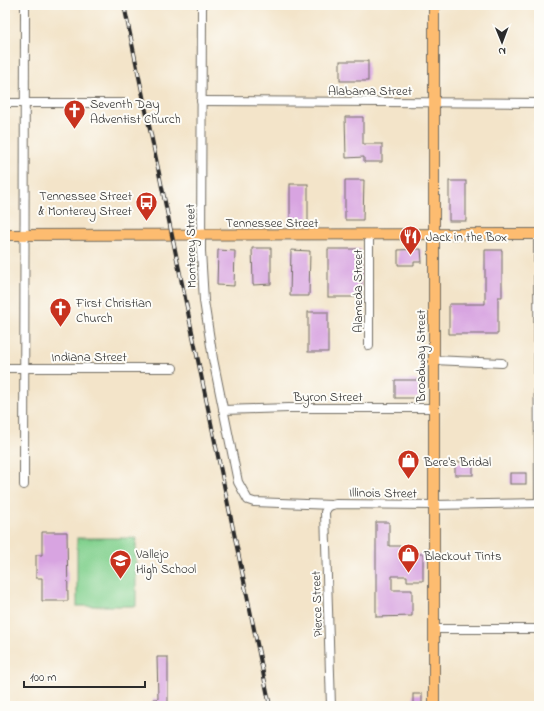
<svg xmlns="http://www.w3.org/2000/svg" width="544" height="711" viewBox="0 0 544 711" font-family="'Indie Flower',sans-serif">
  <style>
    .green { fill: #83d18f; stroke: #577e5d }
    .building { fill: #d8a4e1 }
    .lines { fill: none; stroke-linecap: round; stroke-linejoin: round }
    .minor-casing { stroke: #716c62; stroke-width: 10 }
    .major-casing { stroke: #716c62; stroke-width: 12 }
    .minor { stroke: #fff; stroke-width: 8 }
    .major { stroke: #fdbc6f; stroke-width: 10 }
    .rail-casing { stroke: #2b2b2b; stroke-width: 4 }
    .rail { stroke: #fdfcf7; stroke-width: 2.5; stroke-dasharray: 8; stroke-linecap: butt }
    .labels { text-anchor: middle; stroke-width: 4; stroke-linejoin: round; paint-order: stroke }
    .street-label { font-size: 13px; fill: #2b2b2b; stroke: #fdfcf7 }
    .poi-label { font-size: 13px; fill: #2b2b2b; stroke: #fdfcf7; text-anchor: start }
  </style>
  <rect width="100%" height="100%" fill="#fdfcf7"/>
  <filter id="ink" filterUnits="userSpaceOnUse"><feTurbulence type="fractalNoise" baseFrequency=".025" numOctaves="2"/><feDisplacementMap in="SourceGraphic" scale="8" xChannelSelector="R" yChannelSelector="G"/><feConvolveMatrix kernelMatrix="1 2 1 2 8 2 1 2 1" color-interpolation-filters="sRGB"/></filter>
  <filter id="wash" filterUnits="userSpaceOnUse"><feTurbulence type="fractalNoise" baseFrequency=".012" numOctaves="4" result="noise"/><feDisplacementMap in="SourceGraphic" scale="16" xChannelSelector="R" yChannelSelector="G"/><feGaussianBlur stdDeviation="0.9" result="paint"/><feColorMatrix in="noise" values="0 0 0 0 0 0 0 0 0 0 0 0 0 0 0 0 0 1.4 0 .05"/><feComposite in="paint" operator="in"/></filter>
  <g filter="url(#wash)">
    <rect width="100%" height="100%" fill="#f3e4c9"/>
    <rect class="green" x="77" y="538" width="59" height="68"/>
    <g id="blocks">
      <g class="building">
        <rect x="340" y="61" width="28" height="20"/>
        <polygon points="345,117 363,117 363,144 382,144 382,162 364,162 364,157 346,158"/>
        <polygon points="345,180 364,180 363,220 345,220"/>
        <rect x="449" y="181" width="17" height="40"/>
        <rect x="290" y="184" width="18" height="38"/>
        <polygon points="252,248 271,248 271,284 253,285"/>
        <rect x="328" y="249" width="33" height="48"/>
        <polygon points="421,249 422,262 414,262 414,265 398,265 398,250"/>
        <polygon points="218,250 235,251 234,286 217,285"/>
        <polygon points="291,250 310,251 309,296 290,296"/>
        <polygon points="485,250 502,250 502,297 498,297 498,334 449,334 449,304 485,304"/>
        <rect x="308" y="312" width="20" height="40"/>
        <polygon points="395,380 421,380 422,398 395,398"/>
        <rect x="455" y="462" width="18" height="13"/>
        <rect x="510" y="473" width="16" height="11"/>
        <polygon points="376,522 389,522 389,546 411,546 411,554 423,554 423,581 407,581 407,576 392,576 392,590 412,590 412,616 376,617"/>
        <polygon points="42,532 67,532 68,601 42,601 42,578 36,578 36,555 42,555"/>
        <polygon points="157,657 168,657 168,706 153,706 153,699 158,699"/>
        <rect x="413" y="694" width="9" height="12"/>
      </g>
    </g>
  </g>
  <g filter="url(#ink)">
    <use href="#blocks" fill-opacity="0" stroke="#716c62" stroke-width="1"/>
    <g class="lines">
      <defs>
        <g id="minor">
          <polyline points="202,5 201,251 204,301 213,359 238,482 248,500 254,502 332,505 336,504 434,505 539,503"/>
          <polyline points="201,101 539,103"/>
          <polyline points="5,103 126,103"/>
          <polyline points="538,234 539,503"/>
          <polyline points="369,346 369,235"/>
          <polyline points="433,360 502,363"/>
          <polyline points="5,368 173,368"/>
          <polyline points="223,410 289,408 434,408"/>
          <polyline points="24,485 25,5"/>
          <polyline points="435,629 539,629"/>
          <polyline points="331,706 325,512 328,507 332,505"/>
        </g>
        <g id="major">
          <polyline points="434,5 434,706"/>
          <polyline points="5,235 539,234"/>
        </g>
      </defs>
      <use href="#minor" class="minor-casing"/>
      <use href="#major" class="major-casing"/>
      <use href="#minor" class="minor"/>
      <use href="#major" class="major"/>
      <defs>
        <polyline id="rail" points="124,5 270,706"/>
      </defs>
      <use href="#rail" class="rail-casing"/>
      <use href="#rail" class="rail"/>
    </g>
  </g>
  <defs>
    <symbol id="church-pin" viewBox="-11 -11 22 30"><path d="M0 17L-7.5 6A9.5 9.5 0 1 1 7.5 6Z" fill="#c8321e" stroke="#fdfcf7"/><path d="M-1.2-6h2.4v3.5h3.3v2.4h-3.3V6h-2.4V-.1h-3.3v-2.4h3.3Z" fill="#fff"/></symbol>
    <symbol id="bus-pin" viewBox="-11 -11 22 30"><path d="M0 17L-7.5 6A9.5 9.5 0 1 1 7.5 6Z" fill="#c8321e" stroke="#fdfcf7"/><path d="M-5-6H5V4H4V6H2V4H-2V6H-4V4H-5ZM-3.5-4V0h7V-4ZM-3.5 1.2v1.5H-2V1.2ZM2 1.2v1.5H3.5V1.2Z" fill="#fff"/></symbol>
    <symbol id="restaurant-pin" viewBox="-11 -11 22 30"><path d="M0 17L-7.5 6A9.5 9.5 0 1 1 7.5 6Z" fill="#c8321e" stroke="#fdfcf7"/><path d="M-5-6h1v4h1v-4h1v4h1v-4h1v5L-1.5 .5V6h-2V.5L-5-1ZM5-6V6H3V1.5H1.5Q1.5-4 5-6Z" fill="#fff"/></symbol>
    <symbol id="shop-pin" viewBox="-11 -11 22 30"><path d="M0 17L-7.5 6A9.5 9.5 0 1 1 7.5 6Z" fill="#c8321e" stroke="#fdfcf7"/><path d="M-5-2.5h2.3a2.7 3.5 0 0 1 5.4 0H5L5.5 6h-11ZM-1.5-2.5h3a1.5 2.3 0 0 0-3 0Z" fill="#fff"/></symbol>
    <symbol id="school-pin" viewBox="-11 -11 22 30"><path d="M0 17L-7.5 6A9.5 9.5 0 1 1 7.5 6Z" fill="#c8321e" stroke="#fdfcf7"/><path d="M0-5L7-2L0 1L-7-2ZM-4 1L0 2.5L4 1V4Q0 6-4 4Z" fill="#fff"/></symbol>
  </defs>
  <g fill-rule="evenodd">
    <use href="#church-pin" x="62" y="98" width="25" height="34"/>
    <use href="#bus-pin" x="134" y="190" width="25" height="34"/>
    <use href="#restaurant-pin" x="398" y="224" width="25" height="34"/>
    <use href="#church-pin" x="48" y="296" width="25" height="34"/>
    <use href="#shop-pin" x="396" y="448" width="25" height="34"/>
    <use href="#shop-pin" x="396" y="542" width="25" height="34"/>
    <use href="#school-pin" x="108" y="548" width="25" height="34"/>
  </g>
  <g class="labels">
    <g class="street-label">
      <text x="370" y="95">Alabama Street</text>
      <text x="272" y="227">Tennessee Street</text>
      <text transform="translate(190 246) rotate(-91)" y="5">Monterey Street</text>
      <text transform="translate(357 291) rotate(-90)" y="5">Alameda Street</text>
      <text x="89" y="361">Indiana Street</text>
      <text transform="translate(420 356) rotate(-90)" y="5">Broadway Street</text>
      <text x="328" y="401">Byron Street</text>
      <text transform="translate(383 492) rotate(1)" y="5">Illinois Street</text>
      <text transform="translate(316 604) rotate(-92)" y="5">Pierce Street</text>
    </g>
    <g class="poi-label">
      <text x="90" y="108">Seventh Day<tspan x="90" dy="15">Adventist Church</tspan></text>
      <text x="132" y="200" text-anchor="end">Tennessee Street<tspan x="132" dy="15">&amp; Monterey Street</tspan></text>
      <text x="426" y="241">Jack in the Box</text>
      <text x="76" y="307">First Christian<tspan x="76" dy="15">Church</tspan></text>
      <text x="424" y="466">Bere's Bridal</text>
      <text x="136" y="558">Vallejo<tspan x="136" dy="15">High School</tspan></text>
      <text x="424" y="560">Blackout Tints</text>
    </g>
  </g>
  <rect width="544" height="711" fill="none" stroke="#fdfcf7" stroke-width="20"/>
  <g transform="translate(502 42) rotate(179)" stroke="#fdfcf7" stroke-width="3" paint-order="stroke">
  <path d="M0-3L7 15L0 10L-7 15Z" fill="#2b2b2b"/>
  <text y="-6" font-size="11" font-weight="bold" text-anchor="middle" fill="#2b2b2b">N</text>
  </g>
  <path d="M24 681v6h121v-6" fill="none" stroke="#2b2b2b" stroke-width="2"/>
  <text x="30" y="681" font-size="12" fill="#2b2b2b" stroke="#fdfcf7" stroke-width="3" paint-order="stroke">100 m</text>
</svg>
